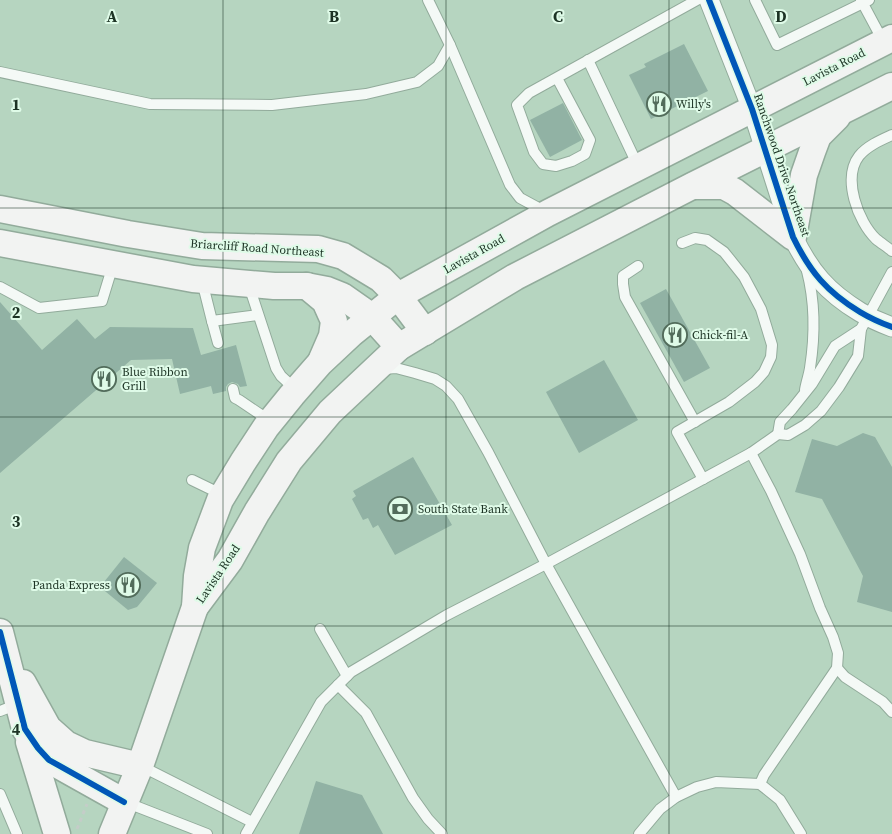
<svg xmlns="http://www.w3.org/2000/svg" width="892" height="834" viewBox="0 0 892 834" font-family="'Source Serif 4',serif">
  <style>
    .building { fill: #91b2a4 }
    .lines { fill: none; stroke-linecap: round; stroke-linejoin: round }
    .lane-casing { stroke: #92ab9b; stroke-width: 12 }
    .street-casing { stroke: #92ab9b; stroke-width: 21 }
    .secondary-casing { stroke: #92ab9b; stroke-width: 29 }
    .path { stroke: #c4cdc8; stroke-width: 3; stroke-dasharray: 4 4; stroke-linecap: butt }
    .lane { stroke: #f4f9f6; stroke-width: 10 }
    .street { stroke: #f4f9f6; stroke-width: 19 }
    .secondary { stroke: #f2f3f2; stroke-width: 26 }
    .cycleway-casing { stroke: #dffbe8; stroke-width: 9 }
    .cycleway { stroke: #0057b8; stroke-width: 6 }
    .grid { fill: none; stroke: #1c3324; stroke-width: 1; stroke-opacity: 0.55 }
    .labels { text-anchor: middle; stroke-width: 4; stroke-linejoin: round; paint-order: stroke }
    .street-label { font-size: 12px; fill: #1c3324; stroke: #dffbe8 }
    .poi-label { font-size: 12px; fill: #1c3324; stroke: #dffbe8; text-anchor: start }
    .grid-label { font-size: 16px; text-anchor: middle; font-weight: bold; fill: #1c3324; stroke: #dffbe8; stroke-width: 4; stroke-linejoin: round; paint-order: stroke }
  </style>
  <rect width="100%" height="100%" fill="#b6d5c0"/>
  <g class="building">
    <polygon points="684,44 708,91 651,119 629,75 646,67 644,64"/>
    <polygon points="563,103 582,140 550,157 530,120"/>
    <polygon points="666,289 710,368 684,382 640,303"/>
    <polygon points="0,302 42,350 77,319 95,339 110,327 193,328 201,355 236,345 247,386 240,387 238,384 232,382 228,384 226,387 226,391 213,394 211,386 180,394 172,359 131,360 0,473"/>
    <polygon points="604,360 638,420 579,453 546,392"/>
    <polygon points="863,433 875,437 892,467 892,612 857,602 863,576 822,499 795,492 812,439 837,446"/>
    <polygon points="413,457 452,525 395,555 378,525 373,528 368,518 363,520 352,499 356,496 353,491"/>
    <polygon points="124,557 157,583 137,607 128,610 100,587"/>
    <polygon points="316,781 362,795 383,834 299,834"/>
  </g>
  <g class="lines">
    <defs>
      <g id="lane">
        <polyline points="428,0 450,45 510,185 520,198 544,211"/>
        <polyline points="755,0 777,45 869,0"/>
        <polyline points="861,0 883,41"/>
        <polyline points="588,60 638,166"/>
        <polyline points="0,72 150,104 272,105 366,94 417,82 438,66 450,45"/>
        <polyline points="557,78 590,140 585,154 572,161 556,166 543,164 534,152 517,105 529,93 697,0"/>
        <path d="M892 135C881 140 867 146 859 156 842 178 858 222 876 239 881 243 887 247 892 251"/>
        <polyline points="682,243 695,238 707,240 724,252 744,277 761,309 772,345 771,357 764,372 755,382 729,402 677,432 703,479"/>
        <polyline points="638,266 623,276 623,284 625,297 695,422"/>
        <polyline points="202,281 212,321 258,315"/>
        <polyline points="252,285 252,295 276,368 281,376 295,389"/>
        <polyline points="0,287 39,308 102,301 113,265"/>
        <polyline points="212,321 218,343"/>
        <polyline points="383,369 396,368 415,373 435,379 446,386 458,399 488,452 546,564 676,797"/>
        <polyline points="233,389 235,398 239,400 270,421"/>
        <path d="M805 390C806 383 809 375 810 368 815 336 815 302 807 271"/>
        <polyline points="778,434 780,422 792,409 812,384 835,346 861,329 892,272"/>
        <polyline points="751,453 771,491 800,554 820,608 833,637 838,653 837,668 764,775 760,784"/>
        <polyline points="192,480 223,495"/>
        <polyline points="320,629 347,676"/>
        <polyline points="837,668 845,677 883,702 892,712"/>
        <polyline points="338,685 366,713 413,798 428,819 442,834"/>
        <polyline points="0,711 18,704"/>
        <polyline points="141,766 252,822"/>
        <polyline points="0,794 17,834"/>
        <polyline points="125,802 207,834"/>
        <polyline points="246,834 321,702 351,672 447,615 546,564 751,453 778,434 788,435 805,425 821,411 839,387 858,356 861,329"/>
        <polyline points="639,834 660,809 676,797 697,787 716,782 760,784 780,800 801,834"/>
      </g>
      <path id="street" d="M709 0 752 109 793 237C810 272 827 292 860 312 870 318 881 323 892 327"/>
      <g id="secondary">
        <polyline points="693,186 724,186 735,192 793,237 804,175 812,152 818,136 837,117"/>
        <polyline points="0,209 128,234 202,246 318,249 343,256 381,279 398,296 425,332"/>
        <polyline points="0,243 193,279 274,286 306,286 327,290 342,296 372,317 399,347"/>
        <polyline points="307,286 325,301 334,321 332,336 322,359"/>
        <polyline points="195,607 230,560 257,512 289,461 330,412 399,347 515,277 692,186 892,86"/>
        <polyline points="0,632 25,729 38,748 49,760 124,802"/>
        <polyline points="23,683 48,728 66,744 85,753 140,766"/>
        <polyline points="29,742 57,834"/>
        <polyline points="112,834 140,766 195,607 197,576 202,548 220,500 243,462 266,427 292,395 320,363 351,334 398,296 548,213 892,38"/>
      </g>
    </defs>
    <use href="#lane" class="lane-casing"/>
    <use href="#street" class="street-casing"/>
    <use href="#secondary" class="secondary-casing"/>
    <polyline class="path" points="77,829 87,804"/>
    <use href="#lane" class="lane"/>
    <use href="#street" class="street"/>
    <use href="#secondary" class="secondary"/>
    <defs>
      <g id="cycleway">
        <path d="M709 0 752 109 793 237C810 272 827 292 860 312 870 318 881 323 892 327"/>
        <polyline points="0,632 25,729 38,748 49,760 124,802"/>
      </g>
    </defs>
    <use href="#cycleway" class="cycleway-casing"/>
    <use href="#cycleway" class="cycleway"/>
  </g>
  <path class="grid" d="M223 0V834M446 0V834M669 0V834M0 208H892M0 417H892M0 626H892"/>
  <defs>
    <symbol id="restaurant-ring" viewBox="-11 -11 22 22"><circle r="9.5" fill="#dffbe8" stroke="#526c5b" stroke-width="1.5"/><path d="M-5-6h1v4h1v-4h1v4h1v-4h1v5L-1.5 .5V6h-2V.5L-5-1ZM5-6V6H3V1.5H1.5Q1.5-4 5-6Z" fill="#526c5b"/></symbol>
    <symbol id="bank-ring" viewBox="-11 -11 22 22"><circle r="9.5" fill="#dffbe8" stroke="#526c5b" stroke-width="1.5"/><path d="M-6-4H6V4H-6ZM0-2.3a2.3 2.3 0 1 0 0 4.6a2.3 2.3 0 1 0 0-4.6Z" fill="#526c5b"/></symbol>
  </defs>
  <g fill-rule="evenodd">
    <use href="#restaurant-ring" x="645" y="90" width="28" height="28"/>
    <use href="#restaurant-ring" x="661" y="321" width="28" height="28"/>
    <use href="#restaurant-ring" x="90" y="365" width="28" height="28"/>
    <use href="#bank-ring" x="386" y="495" width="28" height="28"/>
    <use href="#restaurant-ring" x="114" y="571" width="28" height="28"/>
  </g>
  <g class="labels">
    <g class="street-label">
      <text transform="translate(834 67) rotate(-27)" y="4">Lavista Road</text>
      <text transform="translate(782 165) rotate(71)" y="4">Ranchwood Drive Northeast</text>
      <text transform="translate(257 248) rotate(4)" y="4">Briarcliff Road Northeast</text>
      <text transform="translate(474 254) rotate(-29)" y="4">Lavista Road</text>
      <text transform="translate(218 574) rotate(-56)" y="4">Lavista Road</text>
    </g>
    <g class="poi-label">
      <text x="676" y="108">Willy's</text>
      <text x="692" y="339">Chick-fil-A</text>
      <text x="122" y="376">Blue Ribbon<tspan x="122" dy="14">Grill</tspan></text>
      <text x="418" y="513">South State Bank</text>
      <text x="110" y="589" text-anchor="end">Panda Express</text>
    </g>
  </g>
  <g class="grid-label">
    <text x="112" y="22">A</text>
    <text x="334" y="22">B</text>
    <text x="558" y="22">C</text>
    <text x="781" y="22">D</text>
    <text x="16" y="110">1</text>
    <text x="16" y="318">2</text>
    <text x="16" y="527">3</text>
    <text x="16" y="735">4</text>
  </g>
</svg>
